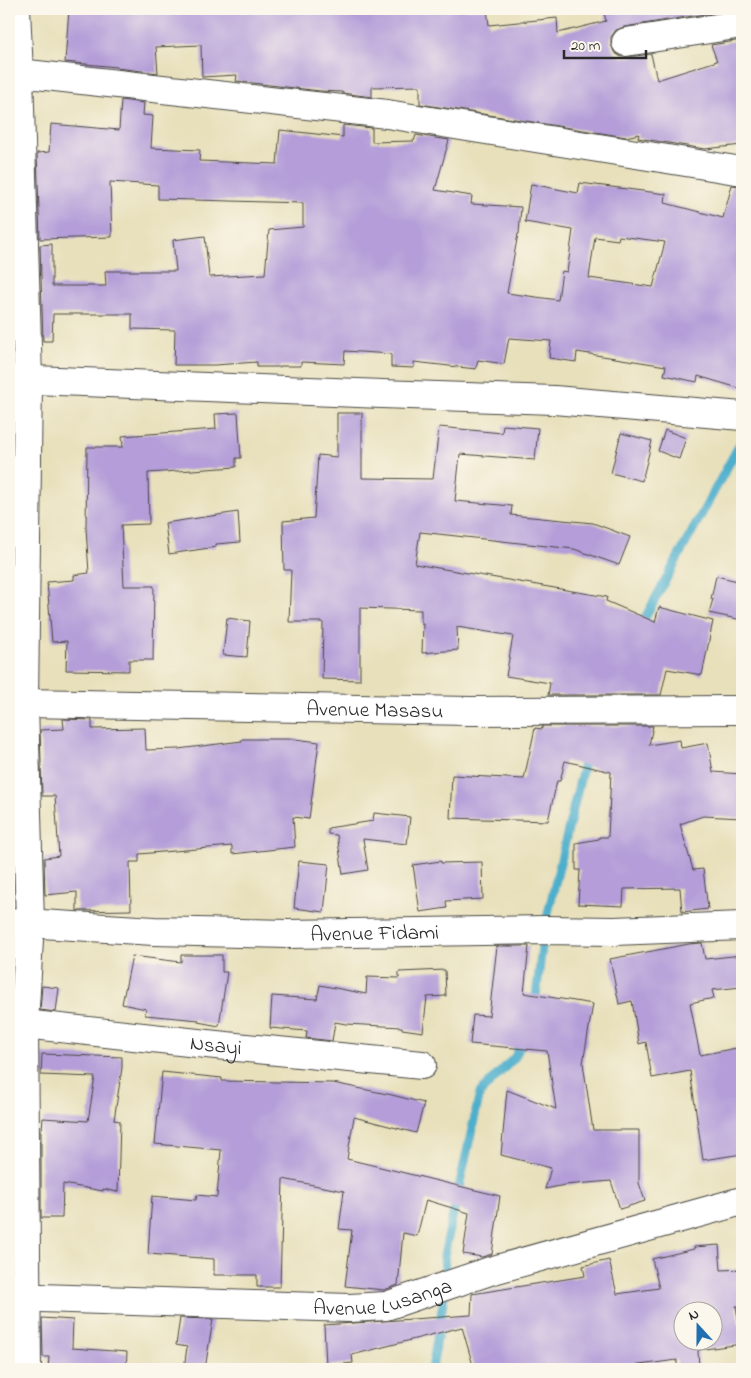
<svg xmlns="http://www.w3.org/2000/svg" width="751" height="1378" viewBox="0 0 751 1378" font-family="'Indie Flower',sans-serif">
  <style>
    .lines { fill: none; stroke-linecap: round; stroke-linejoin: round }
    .stream { stroke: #4dafcc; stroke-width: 9 }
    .building { fill: #b49dd8; fill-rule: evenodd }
    .minor-casing { stroke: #474641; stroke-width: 30 }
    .minor { stroke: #fff; stroke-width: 28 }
    .labels { text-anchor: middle; stroke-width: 4.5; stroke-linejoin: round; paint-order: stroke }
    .street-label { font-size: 21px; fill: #2b2b2b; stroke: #fbf7ec }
  </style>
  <rect width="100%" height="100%" fill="#fbf7ec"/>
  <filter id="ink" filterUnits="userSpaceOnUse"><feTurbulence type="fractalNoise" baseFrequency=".02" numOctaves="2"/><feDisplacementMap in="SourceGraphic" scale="10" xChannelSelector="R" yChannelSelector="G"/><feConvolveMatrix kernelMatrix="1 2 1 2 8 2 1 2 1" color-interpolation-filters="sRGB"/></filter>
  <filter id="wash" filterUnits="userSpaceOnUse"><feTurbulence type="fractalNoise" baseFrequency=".0096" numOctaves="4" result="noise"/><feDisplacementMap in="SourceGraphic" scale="20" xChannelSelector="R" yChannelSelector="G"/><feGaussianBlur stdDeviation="1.12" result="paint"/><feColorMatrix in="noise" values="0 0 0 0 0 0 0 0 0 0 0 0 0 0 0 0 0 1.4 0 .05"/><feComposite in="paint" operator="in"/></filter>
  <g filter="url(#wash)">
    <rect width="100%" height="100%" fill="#e8e0bb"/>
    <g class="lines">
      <g class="stream">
        <polyline points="640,627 742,440"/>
        <polyline points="535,1005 544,930 586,755"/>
        <polyline points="432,1369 446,1285 444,1255 480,1093 515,1057 524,1038"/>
      </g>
    </g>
    <g id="blocks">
      <g class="building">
        <polygon points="69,9 96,10 117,9 487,9 489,25 557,18 558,33 606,21 603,9 737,9 624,27 616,30 611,37 611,44 614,52 621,57 628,57 651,54 657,80 717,61 711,45 742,40 742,145 705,149 638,138 639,134 626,137 420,104 420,86 372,87 372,97 342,93 342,92 320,91 236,81 237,75 202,77 201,45 156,47 158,73 117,68 117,67 65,62"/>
        <path d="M121 100 144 103 143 115 153 116 151 148 200 150 199 161 277 164 280 130 343 137V125L372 128V142L414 141 416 135 449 140 435 190 472 196 471 204 521 207 519 234H518L507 293 558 300 562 271 567 272 573 230 525 222 531 184 578 193 580 183 666 194 665 203 723 218 732 185 742 186V389L698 376 697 382 664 375 666 366 577 352 576 362 549 358 551 341 509 338 504 364 478 360 476 369 414 362V368L391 367V354L345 351 344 364 301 362V366H280V367H257V362L215 365H174L175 330 132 329V314H53L52 341H43L40 245 52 244V286H106L105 271H176L173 240 205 236 209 277 265 274 269 230 303 227V203L158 199V185L110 182 112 237 40 239 37 153 49 152 51 124 119 130ZM619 236 665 242 653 287 589 278 595 237 618 240Z"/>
        <polygon points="238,413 241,458 236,458 236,467 148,473 149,524 121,525 124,586 154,586 153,660 129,660 129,671 66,670 67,641 52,642 47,582 74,580 74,575 89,573 86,528 87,447 123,447 122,436 216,429 215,414"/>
        <polygon points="337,413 362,413 362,478 433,479 439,427 502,433 503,425 538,428 535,460 460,454 455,501 512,506 511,515 593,523 630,537 619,565 574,549 420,532 415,564 607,597 606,601 655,622 659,607 713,621 702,675 667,669 661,695 548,695 550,683 506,676 513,636 457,627 458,650 422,653 423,624 421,624 421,610 360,608 360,680 322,679 323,622 289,622 291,570 284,570 283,521 314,518 318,455 337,457"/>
        <polygon points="665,430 686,438 679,459 658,451"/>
        <polygon points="621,433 652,441 642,481 611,473"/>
        <polygon points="238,512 240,542 216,544 216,547 169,554 165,523"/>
        <polygon points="716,576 742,582 742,620 709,613 713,599 711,599"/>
        <polygon points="227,618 250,621 247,657 223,655"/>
        <polygon points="63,719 92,720 92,729 145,728 146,750 178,749 242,741 242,739 295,739 319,742 309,819 293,817 295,847 232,854 232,846 139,854 139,862 130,862 131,910 77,911 77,892 45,895 44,858 59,856 55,796 42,796 40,730 64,729"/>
        <polygon points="542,726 653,726 649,745 680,740 681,748 708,743 713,772 742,774 742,818 703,816 680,824 693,870 703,869 708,909 682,912 680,888 624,889 623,906 578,904 580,870 576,870 576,843 599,839 599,837 608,837 611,772 565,761 560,781 557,781 548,821 450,818 452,775 524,779 535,728 542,729"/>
        <polygon points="374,813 410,817 407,844 363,839 368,870 343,874 337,835 328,834 328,828 373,821"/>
        <polygon points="299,861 329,864 324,912 294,908"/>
        <polygon points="441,861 441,863 482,862 483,899 446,901 447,908 420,912 413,865"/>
        <polygon points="702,943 705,959 742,955 742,987 712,990 714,998 690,1003 700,1055 742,1047 742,1154 703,1160 690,1071 652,1078 646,1042 639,1044 632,1001 619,1004 610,959 689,944"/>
        <polygon points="497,946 529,946 524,993 593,1004 583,1063 593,1130 639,1130 639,1183 645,1201 620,1209 611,1181 565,1185 545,1189 551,1168 501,1155 507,1090 556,1109 547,1051 470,1044 473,1015 489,1016"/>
        <polygon points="181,955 222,955 222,972 227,972 219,1026 198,1022 199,1020 145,1015 146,1009 122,1004 132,956 181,962"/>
        <polygon points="445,970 446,996 427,997 423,1032 402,1029 402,1027 346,1024 335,1022 332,1041 306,1038 307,1031 270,1028 272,996 317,999 320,985 366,994 367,977 399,978 399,972"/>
        <polygon points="42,986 59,988 56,1012 40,1010"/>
        <polygon points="42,1054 122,1057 122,1068 114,1120 120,1121 118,1192 103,1189 103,1191 63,1184 62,1218 41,1218 41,1129 42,1129 43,1118 88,1121 95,1077 41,1075"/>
        <polygon points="162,1072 222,1078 222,1081 333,1083 392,1095 424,1103 416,1133 354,1117 347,1159 500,1196 492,1254 482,1257 463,1254 469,1213 426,1200 417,1236 403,1233 398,1285 384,1290 345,1286 352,1230 339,1229 344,1191 283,1179 280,1287 257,1287 257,1275 214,1275 214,1259 148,1254 152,1196 196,1200 197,1195 217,1197 221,1150 155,1144"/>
        <path d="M719 1245 721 1270 742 1269V1306H736L742 1344 698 1350 699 1369H677V1360L624 1367V1369H474L462 1327 352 1355 353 1363 326 1366 324 1325 471 1315 472 1294 585 1276 583 1266 609 1260 617 1294 659 1288 652 1259 694 1249V1247ZM684 1310H714V1340H684Z"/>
        <polygon points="42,1318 73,1320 72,1348 127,1352 126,1369 48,1369 49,1357 43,1357"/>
        <polygon points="180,1318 213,1319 205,1369 184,1369 187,1347 176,1345"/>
      </g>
    </g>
  </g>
  <g filter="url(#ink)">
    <use href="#blocks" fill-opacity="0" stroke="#474641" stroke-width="1"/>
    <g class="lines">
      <defs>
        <g id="minor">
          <polyline points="16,9 19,73 28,379 24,703 30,923 24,1024 27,1369"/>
          <polyline points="626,42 742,24"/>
          <polyline points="19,73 387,114 742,171"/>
          <polyline points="9,379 382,394 554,400 742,416"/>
          <path id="s1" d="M9 701 24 703 470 711 742 710"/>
          <path id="s2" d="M9 922 154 931 287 934 544 930 614 931 742 926"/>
          <path id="s3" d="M9 1024H24L216 1045 422 1065"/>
          <path id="s4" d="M10 1297 350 1308 386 1306 490 1271 742 1201"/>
        </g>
      </defs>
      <use href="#minor" class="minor-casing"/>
      <use href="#minor" class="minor"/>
    </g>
  </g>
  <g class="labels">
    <g class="street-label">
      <text dy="7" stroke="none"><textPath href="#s1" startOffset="366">Avenue Masasu</textPath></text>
      <text dy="7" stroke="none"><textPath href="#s2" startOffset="366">Avenue Fidami</textPath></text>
      <text dy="7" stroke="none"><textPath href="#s3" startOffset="208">Nsayi</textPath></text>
      <text dy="7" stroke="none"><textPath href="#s4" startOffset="374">Avenue Lusanga</textPath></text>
    </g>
  </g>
  <rect width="751" height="1378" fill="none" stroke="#fbf7ec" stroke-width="30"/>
  <g transform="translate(698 1326) rotate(339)"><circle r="24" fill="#fbf7ec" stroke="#a8a59f"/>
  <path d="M0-4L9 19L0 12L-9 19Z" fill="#1f6fb2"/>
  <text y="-8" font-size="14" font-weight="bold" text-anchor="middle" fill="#2b2b2b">N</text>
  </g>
  <path d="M564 50v8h82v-8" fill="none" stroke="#2b2b2b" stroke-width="2.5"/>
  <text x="571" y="50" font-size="15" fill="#2b2b2b" stroke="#fbf7ec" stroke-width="4" paint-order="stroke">20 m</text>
</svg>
